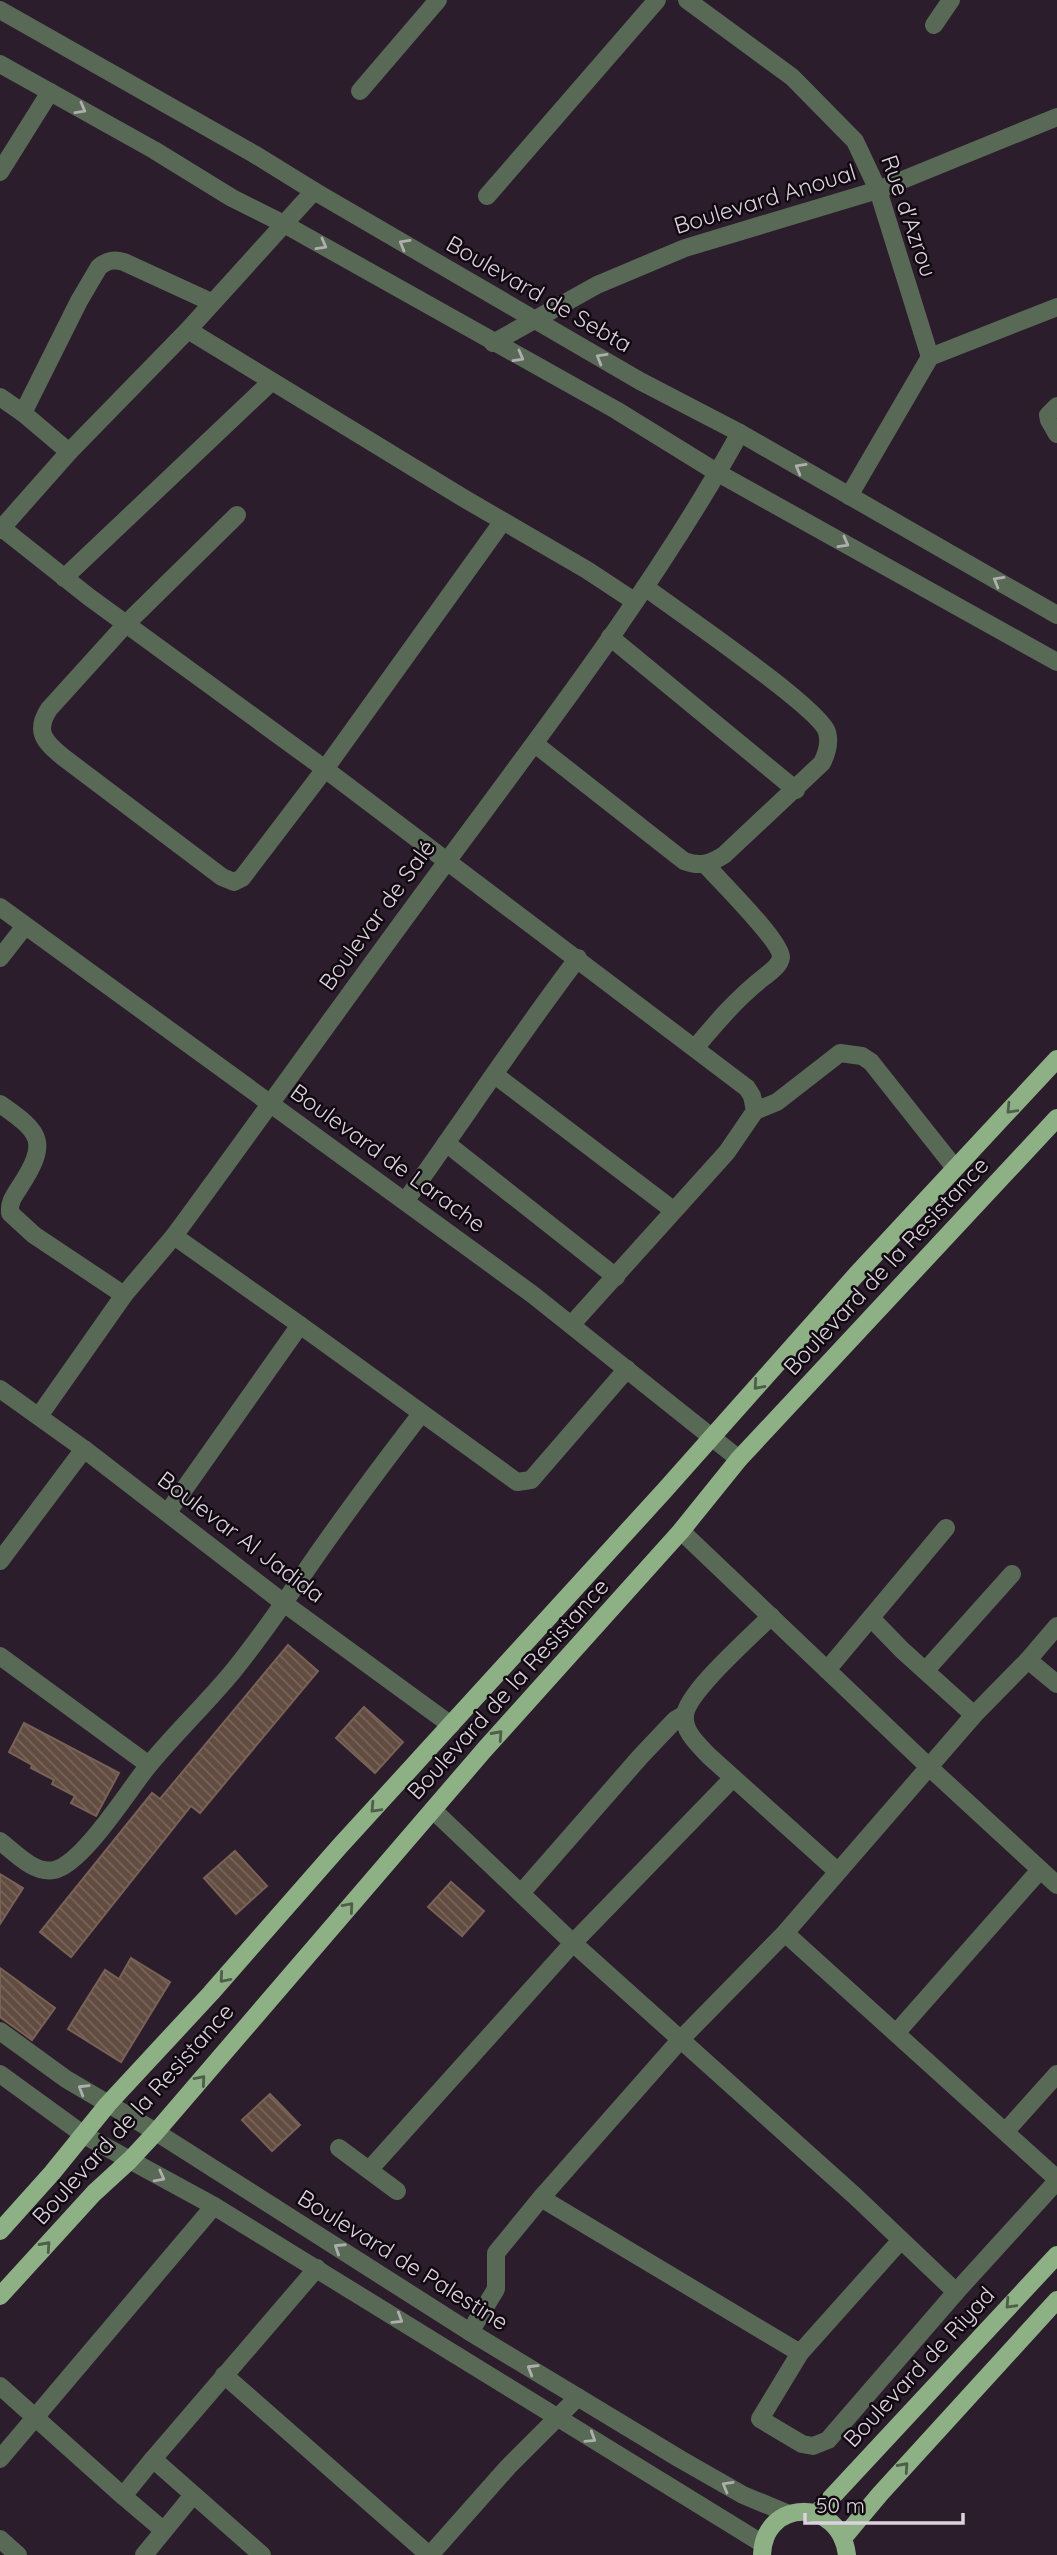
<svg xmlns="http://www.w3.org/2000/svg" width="1057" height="2555" viewBox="0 0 1057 2555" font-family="Quicksand,sans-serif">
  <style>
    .building { fill: url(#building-back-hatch); stroke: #786155; stroke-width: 2 }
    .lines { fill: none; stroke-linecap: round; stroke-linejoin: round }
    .minor { stroke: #586a55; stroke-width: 18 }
    .major { stroke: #8db185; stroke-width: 18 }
    .oneway { stroke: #aeaead }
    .oneway2 { stroke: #4e5e4a }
    .labels { text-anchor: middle; stroke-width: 5; stroke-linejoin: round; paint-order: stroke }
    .street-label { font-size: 23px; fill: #dcd2dd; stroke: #100a10 }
  </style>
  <defs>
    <pattern id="building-back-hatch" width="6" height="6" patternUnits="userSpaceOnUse" patternTransform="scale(1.75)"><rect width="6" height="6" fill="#624c40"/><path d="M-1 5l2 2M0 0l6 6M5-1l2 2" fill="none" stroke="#78655b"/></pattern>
  </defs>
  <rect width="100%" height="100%" fill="#2b1d2c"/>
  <g class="building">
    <polygon points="288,1645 318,1671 200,1813 191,1806 71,1957 40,1932 152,1793 160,1799"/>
    <polygon points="364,1707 403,1742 375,1773 336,1738"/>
    <polygon points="24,1723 119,1773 96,1816 71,1803 75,1796 52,1784 54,1780 31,1768 32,1765 9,1752"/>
    <polygon points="235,1851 267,1886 236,1914 204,1878"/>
    <polygon points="0,1874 23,1888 0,1924"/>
    <polygon points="451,1882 484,1911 462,1936 428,1907"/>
    <polygon points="131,1958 170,1982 121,2062 68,2029 105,1970 119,1979"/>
    <polygon points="0,1968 55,2008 32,2040 0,2017"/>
    <polygon points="270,2094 300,2125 272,2151 242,2120"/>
  </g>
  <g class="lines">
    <g class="minor">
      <polyline points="687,0 792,77 855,141 878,190 930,357"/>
      <polyline points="0,10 254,154 314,191 640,381 740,433 1057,615"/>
      <polyline points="934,25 951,0"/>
      <polyline points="0,64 154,150 232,198 284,224 616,410 718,473 1057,662"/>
      <polyline points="360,91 438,0"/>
      <polyline points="0,172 50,92"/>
      <polyline points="487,196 657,0"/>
      <polyline points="188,330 465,499 587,570 634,601"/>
      <polyline points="493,343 597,285 685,248 878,190 1057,117"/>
      <polyline points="0,397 23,413 69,452"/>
      <polyline points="1057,406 1048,415 1049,420 1057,434"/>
      <path d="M23 413 79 301 99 267C108 260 114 259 124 262L211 302"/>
      <polyline points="849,496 930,357 1057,307"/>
      <path d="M237 515 126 624 49 709C34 732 45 742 63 757L222 877 234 882 242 878 325 769 503 521"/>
      <polyline points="2,528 89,597 325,769 747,1088 752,1096 755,1111 727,1152 572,1324"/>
      <polyline points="0,530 69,452 188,330 314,191"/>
      <polyline points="64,578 271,382"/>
      <polyline points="610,637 796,790"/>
      <path d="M535 744 684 861C700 867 710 864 724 855L822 763C827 753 830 742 827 732 819 707 674 609 645 587"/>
      <polyline points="0,907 532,1294 739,1459"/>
      <polyline points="0,958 25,926"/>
      <path d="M695 1048C716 1023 737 998 764 977 770 972 780 966 781 957 781 941 719 880 706 865"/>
      <polyline points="495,1075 673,1210"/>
      <path d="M0 1104C42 1133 49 1142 19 1188 14 1196 9 1202 10 1213L34 1235 124 1295"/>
      <polyline points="755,1111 777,1102 840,1053 862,1056 871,1062 955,1168"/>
      <polyline points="446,1143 616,1277"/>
      <path d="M406 1200C464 1119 518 1037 578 958"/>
      <polyline points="174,1236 300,1325 517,1482 531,1480 627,1369"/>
      <polyline points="0,1389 84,1449 285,1604 451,1725"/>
      <path d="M39 1416 124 1295 174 1236C266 1111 355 985 448 860 550 722 656 584 740 433"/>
      <polyline points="168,1512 300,1325"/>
      <polyline points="681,1531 929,1767 1057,1885"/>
      <polyline points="0,1561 84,1449"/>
      <path d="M771 1616C753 1635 687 1692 685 1715 683 1732 699 1745 709 1756L837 1871"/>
      <polyline points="871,1618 902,1650 974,1715"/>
      <polyline points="0,1656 149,1765"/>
      <polyline points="1028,1660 1057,1684"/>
      <polyline points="827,1670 946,1528"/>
      <polyline points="926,1670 1012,1574"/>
      <polyline points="433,1810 573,1943 855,2196 956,2292"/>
      <path d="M0 1841C14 1852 34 1874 54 1870 83 1864 129 1789 149 1765 176 1732 207 1703 234 1670 259 1639 282 1606 305 1572 342 1518 381 1466 421 1414"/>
      <polyline points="522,1892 640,1757 675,1720 685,1714"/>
      <polyline points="785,1933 1057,2179"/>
      <polyline points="0,2031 66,2079 156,2132 470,2332 680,2459 743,2495 789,2514"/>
      <polyline points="897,2032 1040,1870"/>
      <polyline points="0,2074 84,2135 214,2206 763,2544"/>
      <polyline points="1006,2131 1057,2074"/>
      <polyline points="339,2148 397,2191"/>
      <polyline points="369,2170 573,1943 733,1778"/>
      <polyline points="541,2198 800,2353"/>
      <polyline points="901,2240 800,2353 760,2419 802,2444 813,2446 828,2440 956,2292 1057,2181"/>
      <polyline points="470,2332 496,2289 496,2253 541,2198 681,2039 785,1933 974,1715 1028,1660 1057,1626"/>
      <polyline points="224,2375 429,2555"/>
      <polyline points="0,2386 123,2496 153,2459 262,2555"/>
      <polyline points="0,2459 214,2206"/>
      <polyline points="153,2459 317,2268"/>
      <polyline points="123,2496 163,2530"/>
      <polyline points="0,2539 18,2555"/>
      <polyline points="144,2555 193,2495"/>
      <polyline points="430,2555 508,2467 578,2397"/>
    </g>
    <g class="major">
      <polyline points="0,2231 52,2173 108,2104 211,1993 339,1847 664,1491 856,1275 1057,1059"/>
      <polyline points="0,2296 94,2193 130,2160 156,2132 485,1749 681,1531 739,1459 1057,1118"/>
      <polyline points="817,2513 1057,2255"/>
      <polyline points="844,2537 880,2494 1057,2300"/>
      <path d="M762 2555C764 2498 840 2497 847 2555"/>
    </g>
  </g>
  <defs><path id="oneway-chevron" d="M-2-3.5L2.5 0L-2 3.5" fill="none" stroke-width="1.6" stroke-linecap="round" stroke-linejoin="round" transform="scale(1.75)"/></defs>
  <g class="oneway">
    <use href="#oneway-chevron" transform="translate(81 109) rotate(29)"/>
    <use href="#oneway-chevron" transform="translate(404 244) rotate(-150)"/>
    <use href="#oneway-chevron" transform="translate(322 245) rotate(29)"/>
    <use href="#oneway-chevron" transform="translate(519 357) rotate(29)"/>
    <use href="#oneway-chevron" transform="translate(601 358) rotate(-150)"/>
    <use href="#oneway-chevron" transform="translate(800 468) rotate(-150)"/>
    <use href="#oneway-chevron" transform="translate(844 543) rotate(29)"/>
    <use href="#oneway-chevron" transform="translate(998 581) rotate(-150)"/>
    <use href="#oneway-chevron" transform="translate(83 2089) rotate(-149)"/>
    <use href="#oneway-chevron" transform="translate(160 2177) rotate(28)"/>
    <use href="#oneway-chevron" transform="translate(339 2248) rotate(-147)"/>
    <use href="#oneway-chevron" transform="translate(398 2319) rotate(32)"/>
    <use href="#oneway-chevron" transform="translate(532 2369) rotate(-149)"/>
    <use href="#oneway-chevron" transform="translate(591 2438) rotate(32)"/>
    <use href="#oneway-chevron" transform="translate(727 2486) rotate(-150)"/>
  </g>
  <g class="oneway2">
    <use href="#oneway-chevron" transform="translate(1011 1109) rotate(133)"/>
    <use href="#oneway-chevron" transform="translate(758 1385) rotate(132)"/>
    <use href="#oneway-chevron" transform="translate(498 1735) rotate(-48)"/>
    <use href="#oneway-chevron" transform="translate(375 1808) rotate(133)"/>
    <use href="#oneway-chevron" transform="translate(349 1907) rotate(-49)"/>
    <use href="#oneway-chevron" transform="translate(224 1978) rotate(131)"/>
    <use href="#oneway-chevron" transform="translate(201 2080) rotate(-49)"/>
    <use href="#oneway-chevron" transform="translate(46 2246) rotate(-48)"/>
    <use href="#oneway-chevron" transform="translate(1010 2304) rotate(133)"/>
    <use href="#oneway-chevron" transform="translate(904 2467) rotate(-48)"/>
  </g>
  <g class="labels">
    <g class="street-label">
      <text transform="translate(765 199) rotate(-17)" y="8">Boulevard Anoual</text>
      <text transform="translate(909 216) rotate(71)" y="8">Rue d'Azrou</text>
      <text transform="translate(539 294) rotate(30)" y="8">Boulevard de Sebta</text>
      <text transform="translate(377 915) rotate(-54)" y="8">Boulevar de Salé</text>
      <text transform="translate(388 1158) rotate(36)" y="8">Boulevard de Larache</text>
      <text transform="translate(886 1266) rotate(-47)" y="8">Boulevard de la Resistance</text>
      <text transform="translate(241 1537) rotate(37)" y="8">Boulevar Al Jadida</text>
      <text transform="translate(508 1689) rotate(-48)" y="8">Boulevard de la Resistance</text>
      <text transform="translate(133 2114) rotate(-48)" y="8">Boulevard de la Resistance</text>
      <text transform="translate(403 2260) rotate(32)" y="8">Boulevard de Palestine</text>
      <text transform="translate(919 2367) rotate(-47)" y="8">Boulevard de Riyad</text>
    </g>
  </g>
  <path d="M805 2513v10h158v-10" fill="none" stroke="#dcd2dd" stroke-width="3.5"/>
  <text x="816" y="2513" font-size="21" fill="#dcd2dd" stroke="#100a10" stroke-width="5" paint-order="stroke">50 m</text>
</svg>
